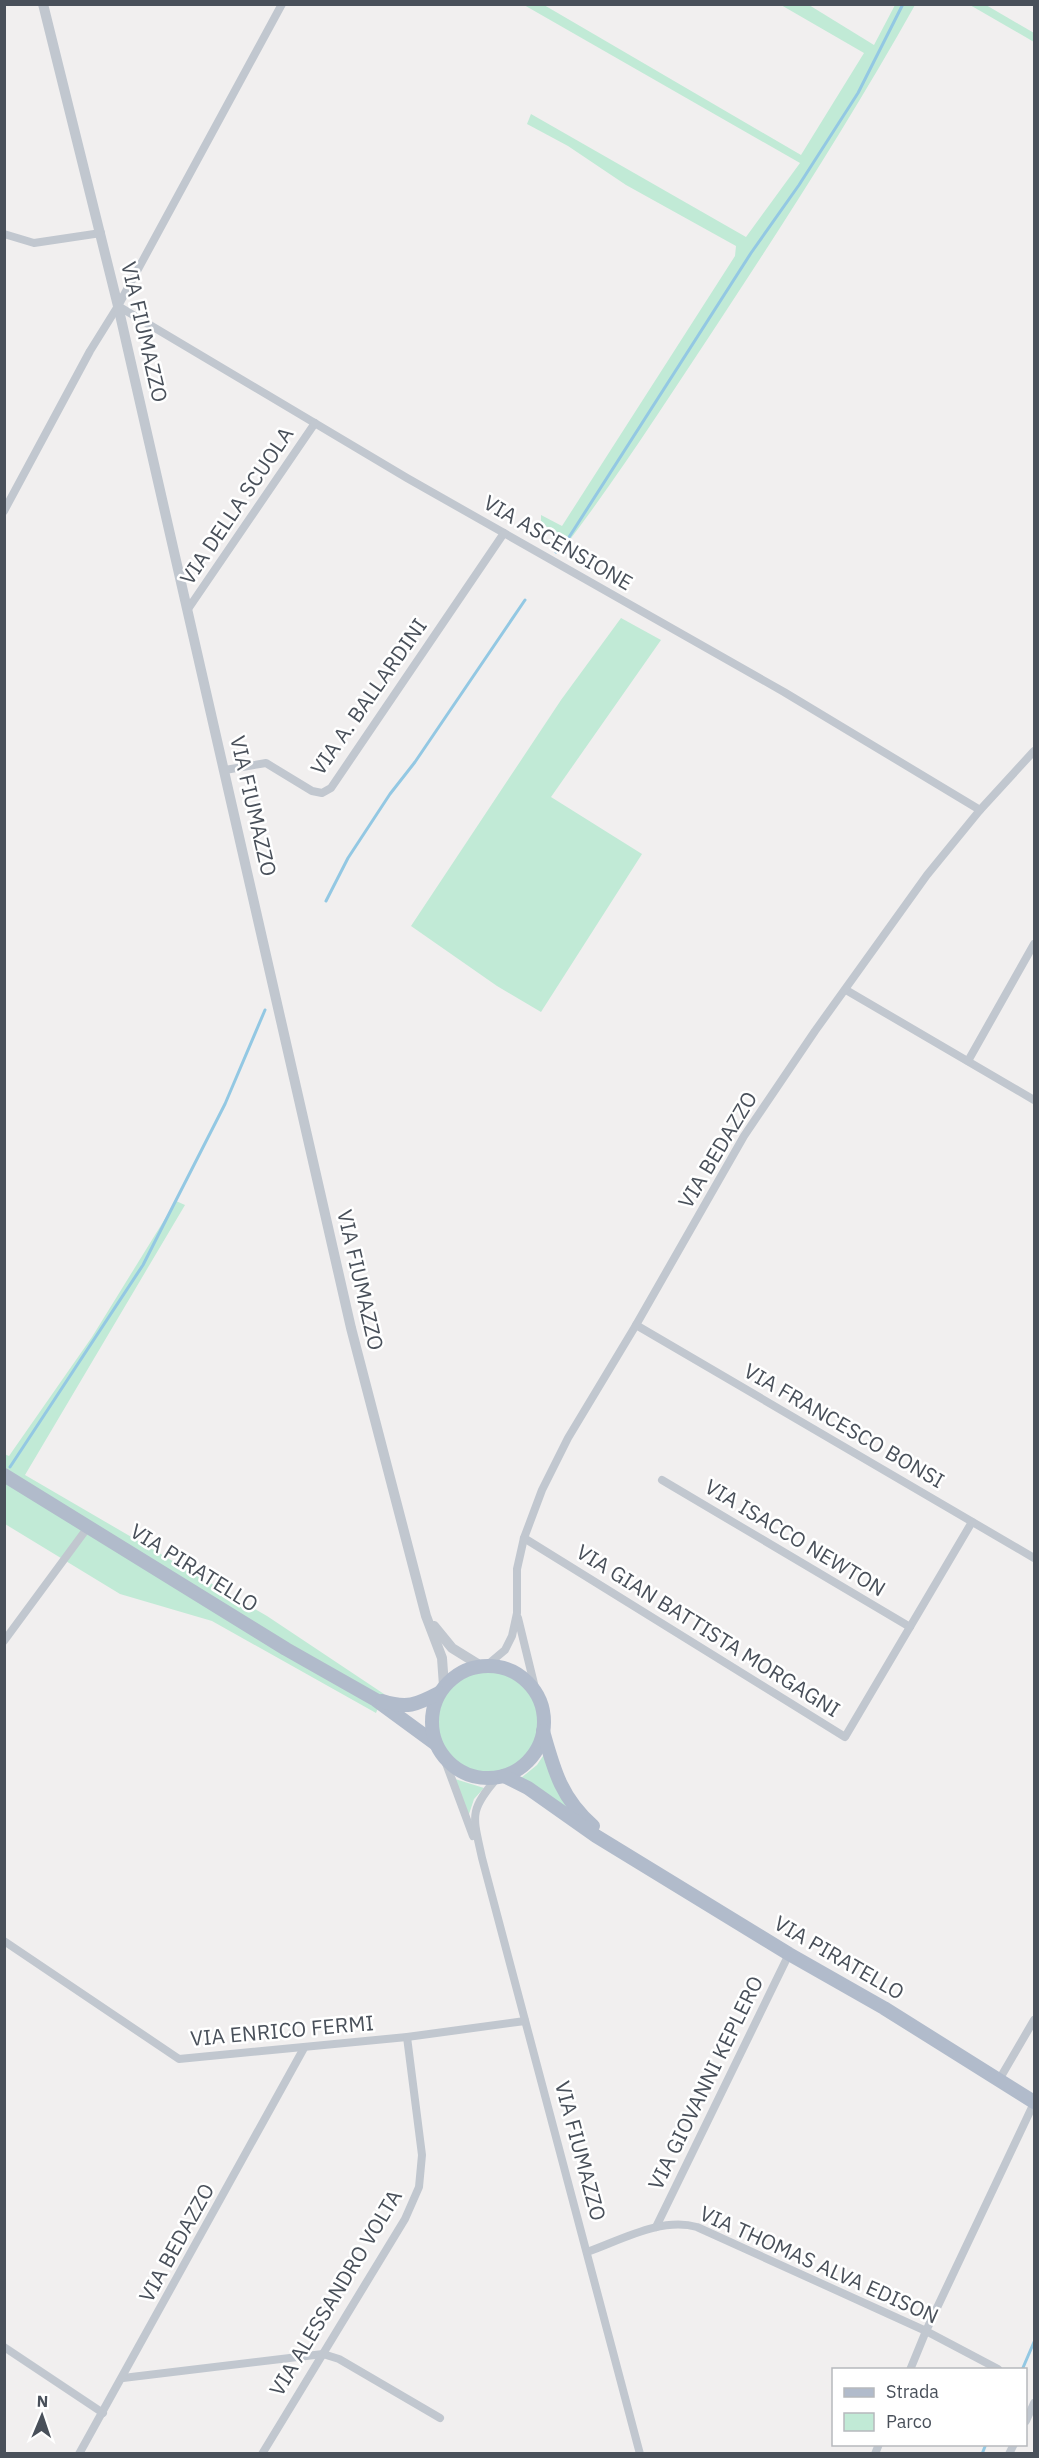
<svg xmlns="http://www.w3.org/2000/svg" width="1039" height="2458" viewBox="0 0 1039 2458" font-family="'IBM Plex Sans',sans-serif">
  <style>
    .green { fill: #c1ead6 }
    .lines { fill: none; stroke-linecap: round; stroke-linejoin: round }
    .stream { stroke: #93c8e3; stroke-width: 3 }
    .minor { stroke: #c1c7cf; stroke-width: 8 }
    .tertiary { stroke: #c1c7cf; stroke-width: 10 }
    .primary { stroke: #b1bbcb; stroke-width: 14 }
    .labels { text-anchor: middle; stroke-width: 5; stroke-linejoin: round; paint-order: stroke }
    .street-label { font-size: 21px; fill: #49505a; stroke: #fff }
  </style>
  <rect width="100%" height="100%" fill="#f1efef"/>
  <g class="green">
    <path d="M524 5H544L801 155 864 53 781 5H809L874 45 895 5H915C855 112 789 215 722 317 669 397 618 477 560 553L551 531 541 521V515L562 526 735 256 736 246 626 185 568 146 527 124 531 114 746 237 800 163Z"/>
    <polygon points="970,5 986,5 1034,33 1034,42"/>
    <polygon points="621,618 661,640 551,797 642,854 541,1012 497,986 411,926 561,700"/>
    <polygon points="176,1201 185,1205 25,1475 267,1616 384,1694 376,1713 212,1621 120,1594 5,1524 4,1454 9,1456 92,1337"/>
    <circle cx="488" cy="1722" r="50"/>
    <polygon points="545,1753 570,1811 521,1778 537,1765"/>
    <polygon points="455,1779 484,1788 474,1799 468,1817"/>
  </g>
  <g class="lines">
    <g class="stream">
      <polyline points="556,552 564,545 751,253 799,185 858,93 903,4"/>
      <polyline points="326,901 348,858 390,794 415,762 525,600"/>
      <polyline points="10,1467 143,1265 225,1104 265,1010"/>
      <polyline points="1022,2370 1034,2342"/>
      <polyline points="982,2454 986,2444"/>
    </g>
    <g class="minor">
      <polyline points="4,234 34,243 101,233"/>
      <polyline points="118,306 407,478 784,692 980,810"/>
      <polyline points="4,511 90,351 118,306 282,4"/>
      <polyline points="188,609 315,423"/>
      <polyline points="225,770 266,763 312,791 322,793 331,788 504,533"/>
      <polyline points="846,990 1034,1100"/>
      <polyline points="968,1061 1034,944"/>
      <polyline points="636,1325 1034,1558"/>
      <polyline points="662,1480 910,1627"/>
      <polyline points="524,1538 845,1737 972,1522"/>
      <polyline points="518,1618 537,1696"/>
      <polyline points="4,1641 88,1527"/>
      <polyline points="486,1666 505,1650 512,1636 517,1613 517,1569 524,1538 542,1490 568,1438 636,1325 744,1136 815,1031 927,875 980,810 1034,751"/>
      <polyline points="444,1758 473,1836"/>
      <path d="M498 1777C468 1811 473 1816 482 1858L640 2454"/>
      <polyline points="4,1941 179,2059 407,2037 525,2021"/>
      <polyline points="999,2080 1034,2020"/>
      <polyline points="656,2227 789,1954"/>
      <path d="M587 2252C621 2240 661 2217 697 2227L926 2331 998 2369"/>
      <polyline points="4,2347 103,2413"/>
      <polyline points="910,2370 926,2331 1034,2103"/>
      <polyline points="123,2378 323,2354 339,2359 440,2418"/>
      <polyline points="1026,2421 1034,2403"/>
      <polyline points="79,2454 304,2048"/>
      <polyline points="262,2454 405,2219 419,2187 422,2155 407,2037"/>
      <polyline points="875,2454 879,2444"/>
      <polyline points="1009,2454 1014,2444"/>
    </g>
    <g class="tertiary">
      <polyline points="43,4 118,306 351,1328 426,1616 442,1658 444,1686"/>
      <polyline points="434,1626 452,1648 481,1666"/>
    </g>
    <g class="primary">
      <polyline points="4,1475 286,1649 376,1700 436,1744"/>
      <circle cx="488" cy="1722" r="56"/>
      <path d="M382 1701C407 1709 416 1705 439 1693"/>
      <path d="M543 1731C554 1770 561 1798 593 1826"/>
      <polyline points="504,1776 528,1788 596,1836 789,1954 884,2008 1034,2102"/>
    </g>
  </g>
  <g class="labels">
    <g class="street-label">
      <text transform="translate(144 332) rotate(77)" y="7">VIA FIUMAZZO</text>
      <text transform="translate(237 506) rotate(-56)" y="7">VIA DELLA SCUOLA</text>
      <text transform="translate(558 543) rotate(30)" y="7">VIA ASCENSIONE</text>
      <text transform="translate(369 697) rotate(-55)" y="7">VIA A. BALLARDINI</text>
      <text transform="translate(253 806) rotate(77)" y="7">VIA FIUMAZZO</text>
      <text transform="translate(718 1150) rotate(-59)" y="7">VIA BEDAZZO</text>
      <text transform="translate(360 1280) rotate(77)" y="7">VIA FIUMAZZO</text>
      <text transform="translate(844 1426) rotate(30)" y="7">VIA FRANCESCO BONSI</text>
      <text transform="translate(795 1538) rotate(31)" y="7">VIA ISACCO NEWTON</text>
      <text transform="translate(194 1568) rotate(32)" y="7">VIA PIRATELLO</text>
      <text transform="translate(708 1631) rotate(32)" y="7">VIA GIAN BATTISTA MORGAGNI</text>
      <text transform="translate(839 1958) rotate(30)" y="7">VIA PIRATELLO</text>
      <text transform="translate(282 2031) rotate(-5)" y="7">VIA ENRICO FERMI</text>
      <text transform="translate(706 2083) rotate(-64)" y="7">VIA GIOVANNI KEPLERO</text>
      <text transform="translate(580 2151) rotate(75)" y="7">VIA FIUMAZZO</text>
      <text transform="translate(177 2243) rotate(-61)" y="7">VIA BEDAZZO</text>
      <text transform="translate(819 2265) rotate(24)" y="7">VIA THOMAS ALVA EDISON</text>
      <text transform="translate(336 2293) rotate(-59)" y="7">VIA ALESSANDRO VOLTA</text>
    </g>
  </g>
  <rect width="1039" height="2458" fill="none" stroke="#49505a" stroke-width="12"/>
  <rect x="832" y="2368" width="195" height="78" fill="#ffffff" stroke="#b6b9bd" stroke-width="1.5"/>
  <rect x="844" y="2388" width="30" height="9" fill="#b1bbcb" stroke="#b6b9bd" stroke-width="1.5"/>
  <text x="886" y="2398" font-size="18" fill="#49505a">Strada</text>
  <rect x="844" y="2413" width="30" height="18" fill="#c1ead6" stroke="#b6b9bd" stroke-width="1.5"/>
  <text x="886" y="2428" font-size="18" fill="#49505a">Parco</text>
  <g transform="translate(42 2416) rotate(2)" stroke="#ffffff" stroke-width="4.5" paint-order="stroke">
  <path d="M0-4.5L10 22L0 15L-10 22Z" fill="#49505a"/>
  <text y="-9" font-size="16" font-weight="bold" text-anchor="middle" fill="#49505a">N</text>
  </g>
</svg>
